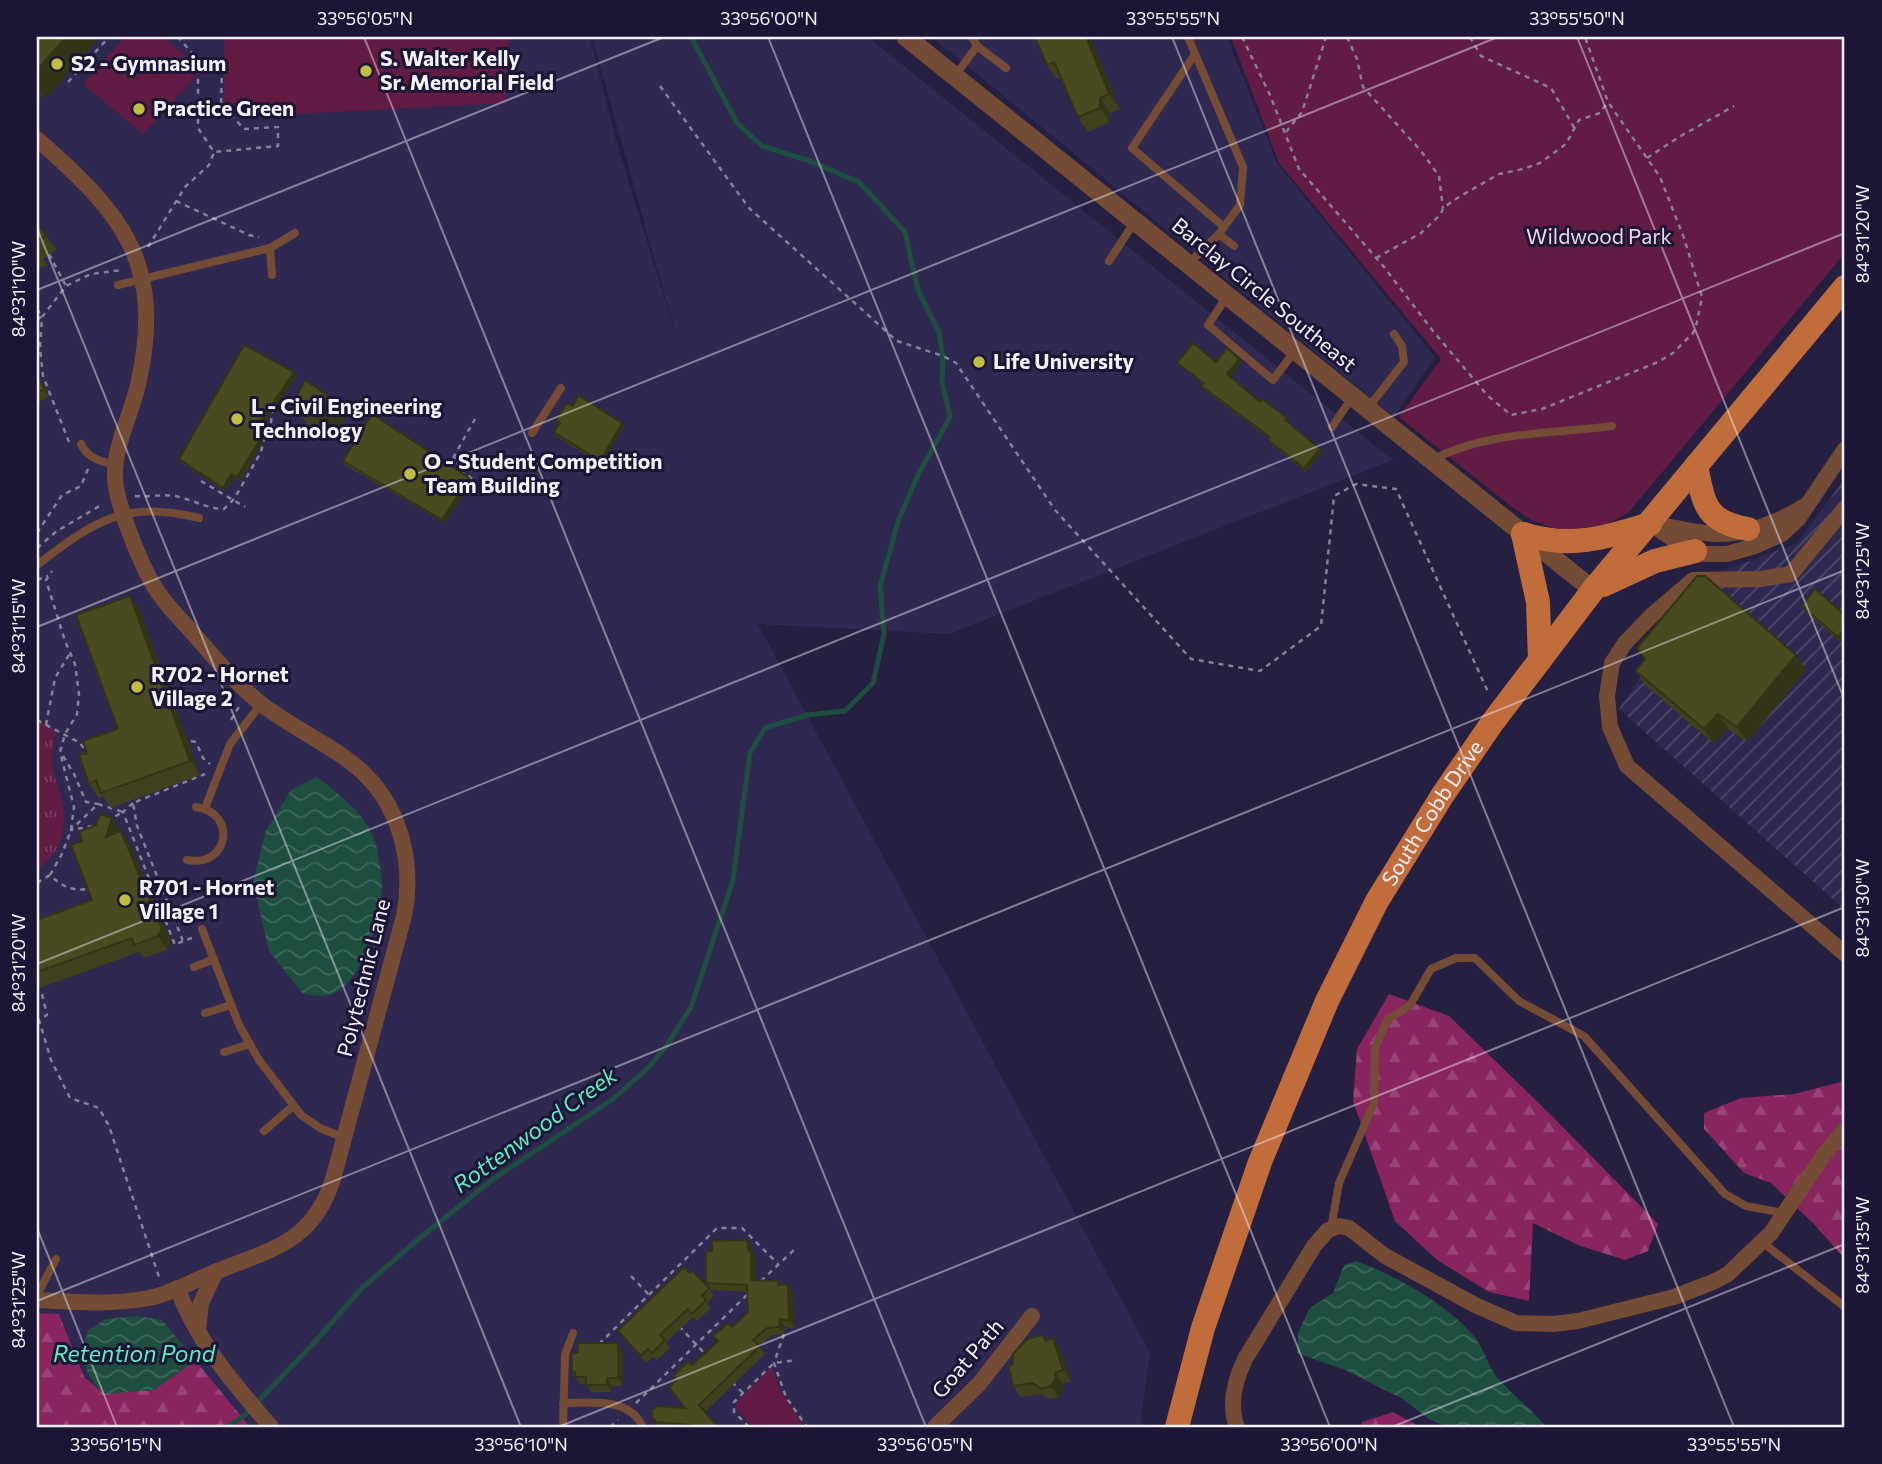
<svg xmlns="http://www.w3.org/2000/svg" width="1882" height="1464" viewBox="0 0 1882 1464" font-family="Commissioner,sans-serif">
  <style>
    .built { fill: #2f2850 }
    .industrial { fill: url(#industrial-furrows) }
    .grass { fill: url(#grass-tufts) }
    .forest { fill: url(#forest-firs) }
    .park { fill: #621b43 }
    .water { fill: url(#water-waves) }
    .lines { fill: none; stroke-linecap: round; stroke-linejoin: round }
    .stream { stroke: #1e4e3f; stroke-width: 5 }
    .path { stroke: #858198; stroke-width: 2.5; stroke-dasharray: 5 5; stroke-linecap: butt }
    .service { stroke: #744b34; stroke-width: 8 }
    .minor { stroke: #744b34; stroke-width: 16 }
    .tertiary { stroke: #744b34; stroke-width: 19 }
    .primary { stroke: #c16d3b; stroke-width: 24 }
    .wall { fill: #40401c }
    .shaded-wall { fill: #343416 }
    .building { fill: #4a4a20; stroke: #343416; stroke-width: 2 }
    .ticks { fill: none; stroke: #f3f2fb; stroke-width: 2; stroke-opacity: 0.45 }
    .poi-dot { fill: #bebf42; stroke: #1c1536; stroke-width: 2.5 }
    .labels { text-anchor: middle; stroke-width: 6; stroke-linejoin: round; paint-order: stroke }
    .poi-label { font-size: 21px; font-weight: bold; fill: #f3f2fb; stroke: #1c1536; text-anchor: start }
    .park-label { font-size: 21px; fill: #f2d5e2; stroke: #1c1536 }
    .street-label { font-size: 21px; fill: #f3f2fb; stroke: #1c1536 }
    .water-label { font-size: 23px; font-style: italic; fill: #5beec2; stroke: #1c1536 }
    .neatline { fill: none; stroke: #f3f2fb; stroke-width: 2.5 }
    .ticks-label { font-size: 18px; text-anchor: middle; fill: #f3f2fb }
  </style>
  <defs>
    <pattern id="industrial-furrows" width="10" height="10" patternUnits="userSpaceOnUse" patternTransform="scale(1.75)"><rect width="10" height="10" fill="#2f2850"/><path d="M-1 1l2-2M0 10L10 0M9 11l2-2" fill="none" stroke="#4e486a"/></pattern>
    <pattern id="grass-tufts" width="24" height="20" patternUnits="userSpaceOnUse" patternTransform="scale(1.75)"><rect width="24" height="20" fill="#621b43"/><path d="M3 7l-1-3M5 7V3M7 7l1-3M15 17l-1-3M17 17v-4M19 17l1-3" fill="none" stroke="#793d5f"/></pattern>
    <pattern id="forest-firs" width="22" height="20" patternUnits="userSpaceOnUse" patternTransform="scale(1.75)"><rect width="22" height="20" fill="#88245e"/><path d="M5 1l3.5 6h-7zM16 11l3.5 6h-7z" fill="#994476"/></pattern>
    <pattern id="water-waves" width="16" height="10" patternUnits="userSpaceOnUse" patternTransform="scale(1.75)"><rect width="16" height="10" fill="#1e4e3f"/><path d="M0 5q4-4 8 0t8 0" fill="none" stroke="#3f685c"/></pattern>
  </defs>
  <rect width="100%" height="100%" fill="#251f41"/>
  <g class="built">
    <polygon points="37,37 590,37 615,137 679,346 592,37 868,37 1393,460 949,634 758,624 1150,1353 1140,1427 47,1427 37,1405"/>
    <polygon points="932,37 1227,37 1277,163 1435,357 1394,417"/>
  </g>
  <polygon class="industrial" points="1845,478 1845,910 1619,709 1707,577 1797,543"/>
  <path class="grass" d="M37 720 56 730C54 742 51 757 53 769 54 778 59 787 61 796 68 826 63 851 37 870Z"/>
  <g class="forest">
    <polygon points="1389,994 1449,1016 1552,1116 1658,1224 1648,1251 1625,1260 1578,1245 1533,1223 1529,1301 1489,1292 1437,1260 1395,1221 1353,1101 1357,1049"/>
    <polygon points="1845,1081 1845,1259 1814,1224 1771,1183 1744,1173 1704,1129 1704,1113 1741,1098 1794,1094"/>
    <polygon points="37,1313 59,1314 84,1377 104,1393 154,1390 195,1360 250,1427 37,1427"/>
    <polygon points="1393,1412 1420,1427 1361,1427 1362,1422"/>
  </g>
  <g class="park">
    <polygon points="125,37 163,37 195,64 195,77 143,134 83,84"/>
    <polygon points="224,37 509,37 505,103 238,117 224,103"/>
    <polygon points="1231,37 1845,37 1845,253 1628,513 1606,525 1581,531 1554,528 1531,520 1512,507 1399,417 1441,359 1279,163"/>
    <polygon points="772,1367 779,1388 804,1427 754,1427 736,1409 736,1403"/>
  </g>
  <g class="water">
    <path d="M317 777C341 796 367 814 376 845 379 857 382 875 382 888 380 919 363 984 330 995 323 997 311 995 303 994L269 951 253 882 266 831 291 790Z"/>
    <path d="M1356 1261C1395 1275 1445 1303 1473 1335 1484 1347 1487 1365 1497 1377 1512 1395 1532 1409 1546 1427H1448L1429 1419 1403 1399 1345 1370 1297 1353 1298 1333 1309 1309 1333 1293 1344 1265Z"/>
    <path d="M137 1316 162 1320 195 1360 154 1390 104 1394C82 1370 82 1363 87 1331L106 1319Z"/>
  </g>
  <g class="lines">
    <polyline class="stream" points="229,1427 246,1414 313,1344 361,1289 416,1241 492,1180 613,1099 649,1067 665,1048 691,1007 733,880 750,753 765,728 807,715 845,711 873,683 884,634 880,586 899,519 918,475 950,417 942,381 943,356 939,332 918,290 905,232 859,182 810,161 762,146 737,123 691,37"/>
    <g class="path">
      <polyline points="1242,37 1270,95 1299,169 1384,267 1433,331 1488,396 1511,415 1542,409 1658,362 1673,353 1693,333 1697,322 1702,297 1684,238 1660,177 1608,102 1585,37"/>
      <polyline points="1347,37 1357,59 1363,87 1421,151 1439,176 1443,208"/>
      <polyline points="1470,37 1481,56 1551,88 1575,129"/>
      <polyline points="199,71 222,71 221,104 244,129 278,127 278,146 214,152"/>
      <polyline points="68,82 109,37"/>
      <polyline points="660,86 749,208 897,341 943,356 956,363 1055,510 1191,659 1260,671 1321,626 1334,496 1356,484 1396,489 1488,692"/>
      <polyline points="1286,132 1302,112 1326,37"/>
      <polyline points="1647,158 1679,137 1734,106"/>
      <polyline points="176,201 249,235 259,237"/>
      <polyline points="148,247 185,187 209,165 214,152 198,128 198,60 178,37"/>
      <polyline points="49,254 66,286"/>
      <polyline points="1376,258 1421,233 1441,214 1443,208 1459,197 1499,174 1523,169 1540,163 1566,144 1579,120 1600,113 1608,102"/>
      <polyline points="37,309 42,317 37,319"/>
      <polyline points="69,442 43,376 40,348 42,317 66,286 91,274 122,270"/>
      <polyline points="472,479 452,460 475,419"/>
      <polyline points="201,481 245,507"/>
      <path d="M135 496C148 497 162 494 175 496 191 499 207 509 224 509L234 499 261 452 264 438 271 423 272 411"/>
      <polyline points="37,533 62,495 81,486 88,469"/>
      <polyline points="37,548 57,531 103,504"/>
      <polyline points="37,580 48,576"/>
      <polyline points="37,720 80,743 88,754"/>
      <polyline points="231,720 240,705"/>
      <polyline points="46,725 55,678 70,653"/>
      <polyline points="191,741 196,742 203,758 210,764"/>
      <polyline points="63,756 74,774 86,802 98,804"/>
      <polyline points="133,803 123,812 175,945 183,941"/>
      <polygon points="98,804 123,812 99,825 71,830"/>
      <polyline points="50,875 62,854 71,830 74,807 60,752 65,734 77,714 79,694 75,664 65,641 46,580 52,571"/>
      <path d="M37 883 50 875C63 887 71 891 88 889"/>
      <polyline points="192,938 183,941 137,826 133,803 205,774"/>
      <polyline points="42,994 47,1015 39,1020 51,1060 70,1098 99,1108 109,1126 160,1280"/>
      <polyline points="631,1276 653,1299"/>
      <polyline points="761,1281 797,1247"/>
      <polyline points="679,1326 706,1355"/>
      <polyline points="784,1334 774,1363 786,1397 807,1427"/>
      <polyline points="599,1344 717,1228 742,1228 778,1264"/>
      <polyline points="732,1382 743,1393"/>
      <polyline points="636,1403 749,1293"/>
      <polyline points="610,1427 618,1420"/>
      <polyline points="749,1427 734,1412 734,1402 774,1363 797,1360"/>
      <polyline points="830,1427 831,1427"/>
    </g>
    <g class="service">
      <polyline points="972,37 977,46"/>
      <polyline points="1188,37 1243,167 1240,205 1219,234 1189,263"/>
      <polyline points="1195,54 1132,148 1224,227"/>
      <polyline points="955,76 977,46 1006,68"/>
      <polyline points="1219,234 1234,246"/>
      <polyline points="270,248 272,275"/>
      <polyline points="1109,261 1134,223"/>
      <polyline points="118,285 270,248 295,233"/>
      <polyline points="1228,295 1208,325 1273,380 1294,352"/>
      <polyline points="1368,408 1404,362 1402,346 1394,334"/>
      <polyline points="1332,427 1353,396"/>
      <polyline points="532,433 561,388"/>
      <path d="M81 444C88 459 101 461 115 465"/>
      <path d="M1432 460C1487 431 1552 434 1612 426"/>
      <path d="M37 565C96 520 124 500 199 518"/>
      <polyline points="205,808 230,744 261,704"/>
      <path d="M187 860C229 868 238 813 196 807"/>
      <polyline points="202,929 239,1025 259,1060 301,1115 320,1128 344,1138"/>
      <polyline points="194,967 214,959"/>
      <polyline points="205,1013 231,1005"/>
      <polyline points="224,1052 250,1044"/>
      <polyline points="264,1131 293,1106"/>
      <polyline points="1331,1229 1339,1183 1374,1103 1375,1049 1387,1020 1410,1005 1431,969 1456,958 1475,958 1519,1001 1584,1036 1725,1194 1746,1206 1784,1213"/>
      <polyline points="1762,1242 1845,1307"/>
      <polyline points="37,1295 56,1259"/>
      <path d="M563 1403C592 1403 629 1397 643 1427"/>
      <polyline points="563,1427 565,1355 573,1333"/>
    </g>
    <g class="minor">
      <path d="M37 139C124 215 165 264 138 385 131 415 114 446 115 477 115 501 139 559 151 581 161 600 177 615 191 631 213 656 234 682 260 703 289 726 324 741 353 764 399 800 415 860 404 916L333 1179C312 1245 269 1249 213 1273 192 1281 171 1294 149 1298 112 1305 74 1302 37 1300"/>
      <polyline points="1845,508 1791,574 1760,579 1693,580 1652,615 1625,643 1612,663 1607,696 1610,727 1627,766 1845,954"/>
      <polyline points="1651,524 1680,544 1705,554 1727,554 1755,546 1782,534 1798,519 1845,449"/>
      <path d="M1657 525C1676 527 1696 533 1716 534 1745 535 1779 522 1803 507"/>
      <path d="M177 1288C199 1345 232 1381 271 1427"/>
      <polyline points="198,1331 201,1303 216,1271"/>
      <polyline points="935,1427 979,1384 1032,1316"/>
      <path d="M1237 1427C1228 1404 1235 1380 1245 1359L1314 1246 1328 1230 1339 1226 1349 1228 1385 1256 1475 1305 1516 1323 1553 1324 1578 1321 1674 1297 1713 1282 1728 1274 1771 1233 1825 1153 1845 1130"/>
    </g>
    <polyline class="tertiary" points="906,37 1593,590"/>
    <g class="primary">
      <path d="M1696 466C1704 504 1705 522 1748 529"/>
      <path d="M1523 534C1570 549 1605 538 1650 524"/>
      <polyline points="1523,534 1538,602 1540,660"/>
      <polyline points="1603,585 1655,561 1695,551"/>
      <path id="s1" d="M1177 1427 1203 1328 1260 1162 1327 1001 1377 901 1442 796 1492 723 1540 660 1593 590 1845 287"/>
    </g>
  </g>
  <g class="wall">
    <polygon points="37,37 100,37 45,99 37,91"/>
    <polygon points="1035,37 1090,37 1120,109 1110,113 1110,122 1088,132 1078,117 1061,78 1057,79 1047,65"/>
    <polygon points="37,224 56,249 43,259 48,266 37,269"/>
    <polygon points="1216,362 1242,362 1231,377 1260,402 1289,422 1288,423 1322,452 1306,472 1270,443 1268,440 1269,438 1204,390 1201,386 1203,384 1180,366 1177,363"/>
    <polygon points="294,372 297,376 262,427 264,438 261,446 240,481 234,477 225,491 182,463 179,459"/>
    <polygon points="39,378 45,386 49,397 37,403 37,379"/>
    <polygon points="330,397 345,418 333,439 308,425 293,404"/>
    <polygon points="573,406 624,426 602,465 556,436 554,432 559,424 556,420"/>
    <polygon points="343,461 469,478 472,481 445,523 345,465"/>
    <polygon points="1802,606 1845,615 1845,642 1843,644 1807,613"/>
    <polygon points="140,610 200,775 111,808 103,796 99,799 89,784 87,754 118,729"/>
    <polygon points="1637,648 1806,670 1747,742 1728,729 1714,744 1646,686 1636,671 1645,659"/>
    <polygon points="112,818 130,844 172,942 167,950 144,958 139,952 37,989 37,920 92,900 82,841 96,825"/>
    <polygon points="747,1240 752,1247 753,1254 756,1259 756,1280 778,1281 781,1285 793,1291 795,1328 785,1327 784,1334 772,1335 759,1346 765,1354 705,1412 718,1427 660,1427 652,1417 684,1408 669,1387 676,1380 673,1376 692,1365 717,1342 713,1336 732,1327 748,1312 748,1292 711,1290 706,1283 712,1251"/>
    <polygon points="709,1288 714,1296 707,1303 711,1308 697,1321 693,1317 666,1342 670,1348 657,1360 653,1357 646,1363 623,1338 618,1331"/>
    <polygon points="1042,1335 1047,1341 1060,1349 1071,1381 1063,1384 1063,1390 1059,1397 1049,1399 1041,1394 1021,1397 1013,1386 1013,1364"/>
    <polygon points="618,1343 623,1351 623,1386 612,1386 612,1392 591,1392 586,1384 580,1384 572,1372"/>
  </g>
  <g class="shaded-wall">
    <polygon points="66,37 100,37 45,99 37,87 37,70"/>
    <polygon points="1086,37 1090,37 1120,109 1109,94"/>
    <polygon points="1100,98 1110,113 1110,122 1100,108"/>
    <polygon points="1239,359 1242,362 1230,378 1227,374"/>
    <polygon points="294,372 297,376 262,427 264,438 261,446 240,481 237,477 259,423"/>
    <polygon points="39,378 45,386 49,397 44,389"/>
    <polygon points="330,397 345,418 333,439 318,418"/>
    <polygon points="622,423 624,426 602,465 600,461"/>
    <polygon points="1320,449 1322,452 1306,472 1304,468"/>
    <polygon points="231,474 234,477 225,491 223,488"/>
    <polygon points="469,478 472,481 445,523 442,520"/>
    <polygon points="130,596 140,610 200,775 190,761"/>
    <polygon points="1845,628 1845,642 1843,644 1838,637"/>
    <polygon points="1796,655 1806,670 1747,742 1737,727"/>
    <polygon points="1718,714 1728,729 1714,744 1704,729"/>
    <polygon points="112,818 130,844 172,942 167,950 158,936 106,837"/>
    <polygon points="747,1240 752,1247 753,1254 756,1259 756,1287 751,1280"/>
    <polygon points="788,1284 793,1291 795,1328 789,1321"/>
    <polygon points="780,1319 785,1327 784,1334 779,1327"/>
    <polygon points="1053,1338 1060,1349 1071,1381 1063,1370"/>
    <polygon points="618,1343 623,1351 623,1386 618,1378"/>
    <polygon points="1055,1373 1063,1384 1063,1390 1059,1397 1051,1386"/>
    <polygon points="607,1378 612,1386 612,1392 607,1385"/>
  </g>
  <g class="building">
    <polygon points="37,37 66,37 37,70"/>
    <polygon points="1035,37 1086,37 1109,94 1100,98 1100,108 1078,117 1054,62 1047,65"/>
    <polygon points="37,224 46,235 37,241"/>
    <polygon points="1193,343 1216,362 1227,348 1239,359 1227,374 1260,402 1262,399 1287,418 1285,420 1320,449 1304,468 1268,440 1270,437 1201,386 1204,383 1177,363"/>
    <polygon points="244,345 294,372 259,423 261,434 258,443 237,477 231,474 223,488 179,459"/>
    <polygon points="39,378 44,389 37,393 37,379"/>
    <polygon points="305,380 330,397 318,418 293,404"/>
    <polygon points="578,395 622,423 600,461 554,432 560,423 556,420 567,403 573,406"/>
    <polygon points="372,414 469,478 442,520 343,461"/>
    <polygon points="1697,576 1705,576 1796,655 1737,727 1718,714 1704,729 1636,671 1645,659 1637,648"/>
    <polygon points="1815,589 1845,615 1845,628 1838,637 1802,606"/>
    <polygon points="130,596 190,761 101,793 96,780 89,784 79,754 87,754 83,741 118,729 76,615"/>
    <polygon points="100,814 112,818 106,837 121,831 162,929 158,936 134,945 132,938 37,972 37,920 92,900 71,845 82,841 79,832 96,825"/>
    <polygon points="747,1240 748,1250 751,1252 751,1280 778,1281 778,1285 788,1284 789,1321 780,1319 779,1327 767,1328 753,1340 760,1346 699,1405 718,1427 687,1427 689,1425 656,1422 652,1417 652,1410 658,1406 685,1408 669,1387 677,1380 673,1376 688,1361 692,1365 718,1341 713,1336 728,1323 732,1327 748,1312 747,1285 706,1283 706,1251 712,1251 712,1241"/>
    <polygon points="684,1267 690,1273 692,1271 709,1288 702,1296 706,1300 692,1314 688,1309 660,1335 665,1340 652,1353 648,1349 641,1356 618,1331"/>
    <polygon points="1042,1335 1046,1341 1053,1338 1063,1370 1055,1373 1055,1379 1051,1386 1041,1389 1033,1383 1013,1386 1009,1367 1013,1364 1013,1354 1028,1339"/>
    <polygon points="578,1343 618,1343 618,1378 607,1378 607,1385 586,1385 586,1377 575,1377 575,1372 572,1372 572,1354 578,1352"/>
  </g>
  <path class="ticks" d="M364 37 926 1427M768 37 1330 1427M1172 37 1734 1427M1577 37 1845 701M37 228 521 1427M37 290 664 37M37 627 1498 37M37 964 1845 233M37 1228 117 1427M37 1301 1845 570M558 1427 1845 907M1392 1427 1845 1244"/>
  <g class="poi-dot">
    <circle cx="57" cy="64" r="7"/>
    <circle cx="366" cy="71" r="7"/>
    <circle cx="139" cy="109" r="7"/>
    <circle cx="979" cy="362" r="7"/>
    <circle cx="237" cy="419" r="7"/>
    <circle cx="410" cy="474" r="7"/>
    <circle cx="137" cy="687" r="7"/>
    <circle cx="125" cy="900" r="7"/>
  </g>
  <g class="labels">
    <g class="poi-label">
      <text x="380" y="66">S. Walter Kelly<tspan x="380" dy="24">Sr. Memorial Field</tspan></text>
      <text x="71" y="71">S2 - Gymnasium</text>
      <text x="153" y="116">Practice Green</text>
      <text x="993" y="369">Life University</text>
      <text x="251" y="414">L - Civil Engineering<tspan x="251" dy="24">Technology</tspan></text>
      <text x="424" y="469">O - Student Competition<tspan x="424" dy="24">Team Building</tspan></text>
      <text x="151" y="682">R702 - Hornet<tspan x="151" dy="24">Village 2</tspan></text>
      <text x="139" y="895">R701 - Hornet<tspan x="139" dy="24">Village 1</tspan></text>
    </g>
    <g class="park-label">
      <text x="1599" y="244">Wildwood Park</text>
    </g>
    <g class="street-label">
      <text transform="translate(1264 295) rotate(39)" y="7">Barclay Circle Southeast</text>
      <text dy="7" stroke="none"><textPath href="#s1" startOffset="668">South Cobb Drive</textPath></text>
      <text transform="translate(364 978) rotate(-76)" y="7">Polytechnic Lane</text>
      <text transform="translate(968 1359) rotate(-49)" y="7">Goat Path</text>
    </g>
    <g class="water-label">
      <text transform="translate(535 1130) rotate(-36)" y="8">Rottenwood Creek</text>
      <text x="134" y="1362">Retention Pond</text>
    </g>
  </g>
  <rect width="1882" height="1464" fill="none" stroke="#1c1536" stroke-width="77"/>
  <rect x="38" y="38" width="1805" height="1388" class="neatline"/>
  <g class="ticks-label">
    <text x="365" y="25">33°56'05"N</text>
    <text x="769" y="25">33°56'00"N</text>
    <text x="1173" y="25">33°55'55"N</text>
    <text x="1577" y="25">33°55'50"N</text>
    <text transform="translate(1863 234) rotate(-90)" y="6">84°31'20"W</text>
    <text transform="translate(19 289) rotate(-90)" y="6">84°31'10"W</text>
    <text transform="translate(1863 571) rotate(-90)" y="6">84°31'25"W</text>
    <text transform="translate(19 626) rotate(-90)" y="6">84°31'15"W</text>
    <text transform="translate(1863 908) rotate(-90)" y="6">84°31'30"W</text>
    <text transform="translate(19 963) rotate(-90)" y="6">84°31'20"W</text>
    <text transform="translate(1863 1245) rotate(-90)" y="6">84°31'35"W</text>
    <text transform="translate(19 1300) rotate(-90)" y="6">84°31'25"W</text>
    <text x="116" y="1451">33°56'15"N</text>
    <text x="521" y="1451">33°56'10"N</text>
    <text x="925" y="1451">33°56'05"N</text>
    <text x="1329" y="1451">33°56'00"N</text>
    <text x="1734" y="1451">33°55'55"N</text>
  </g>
</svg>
